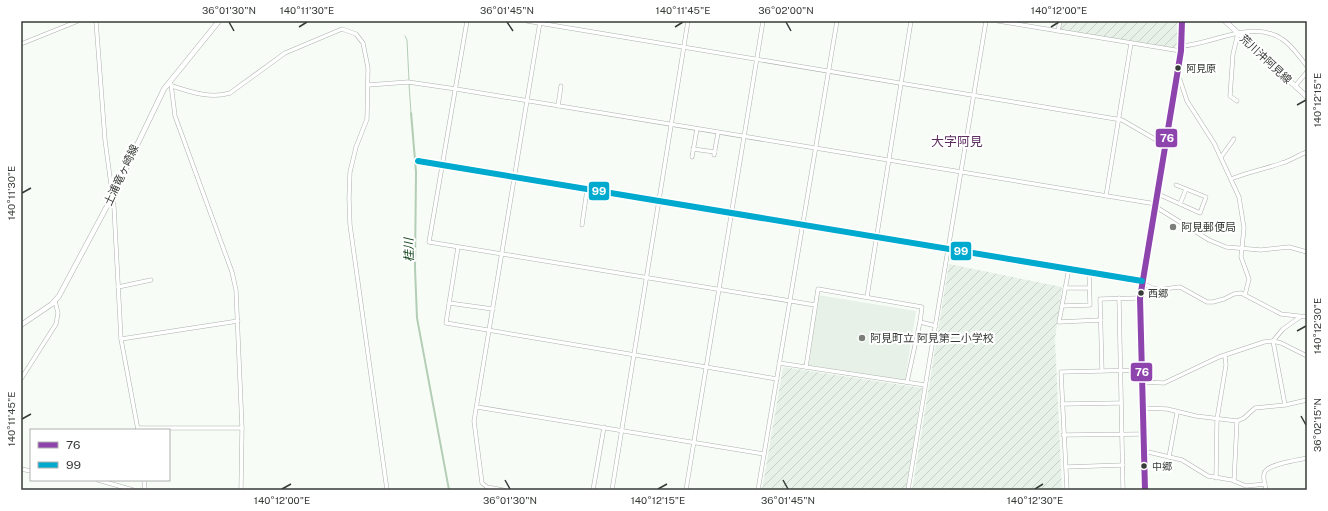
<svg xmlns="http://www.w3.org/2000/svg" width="1328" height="511" viewBox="0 0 1328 511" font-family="'Public Sans','Noto Sans JP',sans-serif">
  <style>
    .built { fill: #e7f1e8 }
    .industrial { fill: url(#industrial-furrows) }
    .water { fill: #b4cdb5 }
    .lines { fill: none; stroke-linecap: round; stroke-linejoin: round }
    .stream { stroke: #b4cdb5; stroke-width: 1 }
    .minor-casing { stroke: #adb1ad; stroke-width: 4.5 }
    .major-casing { stroke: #adb1ad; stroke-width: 5.5 }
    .minor { stroke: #fefffe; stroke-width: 3.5 }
    .major { stroke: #fefffe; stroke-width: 4.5 }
    .bus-1-casing { stroke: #fff; stroke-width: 9 }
    .bus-2-casing { stroke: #fff; stroke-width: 9 }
    .bus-1 { stroke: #8e44ad; stroke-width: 6 }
    .bus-2 { stroke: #00a9ce; stroke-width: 6 }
    .ticks { fill: none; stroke: #373b37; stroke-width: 1.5 }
    .bus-dot { fill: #373b37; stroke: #fff; stroke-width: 1.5 }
    .poi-dot { fill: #7a7f7a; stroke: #fff; stroke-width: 1.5 }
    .labels { text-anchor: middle; stroke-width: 4; stroke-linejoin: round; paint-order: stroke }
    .bus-label { font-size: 10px; fill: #373b37; stroke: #fff; text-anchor: start }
    .street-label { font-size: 11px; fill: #373b37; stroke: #fff }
    .poi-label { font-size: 11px; fill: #373b37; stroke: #fff; text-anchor: start }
    .water-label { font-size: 12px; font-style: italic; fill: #18491f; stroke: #fff }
    .quarter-label { font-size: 13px; fill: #5e2f61; stroke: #fff }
    .line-badge { stroke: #fff; stroke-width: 1.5 }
    .badge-label { font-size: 11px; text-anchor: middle; font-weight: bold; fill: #fff }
    .neatline { fill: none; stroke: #373b37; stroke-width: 1.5 }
    .ticks-label { font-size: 10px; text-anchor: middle; fill: #373b37 }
  </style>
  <defs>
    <pattern id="industrial-furrows" width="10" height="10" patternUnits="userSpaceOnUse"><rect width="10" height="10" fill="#e7f1e8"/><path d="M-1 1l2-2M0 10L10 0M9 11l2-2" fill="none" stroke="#c7d0c8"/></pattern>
  </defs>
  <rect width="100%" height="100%" fill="#f7fcf7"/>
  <polygon class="built" points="818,295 916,311 905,380 809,365"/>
  <g class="industrial">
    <polygon points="1062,21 1178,21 1179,33 1178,44 1174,48 1060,30"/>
    <polygon points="949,264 1062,287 1055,339 1062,490 912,490"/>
    <polygon points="783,367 922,388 906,490 762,490"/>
  </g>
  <polygon class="water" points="412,112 417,172 416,268 418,318 450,490 448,490 416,318 414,268 415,172 410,113"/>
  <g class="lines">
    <g class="stream">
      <polyline points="405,36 407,40 409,81"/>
      <polyline points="409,84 411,113"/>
      <polyline points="1148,380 1155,381"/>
    </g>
    <defs>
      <g id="minor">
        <polyline points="96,21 105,140 114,207 121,339 138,430"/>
        <polyline points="467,21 429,242 815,305"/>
        <polyline points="527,21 1122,120 1165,145"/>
        <polyline points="998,21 1181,51"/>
        <polyline points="1058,31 1060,21"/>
        <polyline points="21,44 78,21"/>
        <path d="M1182 46C1213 44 1252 19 1282 39 1292 45 1299 57 1307 66"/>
        <polyline points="1177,77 1180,80 1187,101 1214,143 1239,197 1244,228 1241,257 1249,279 1245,295"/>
        <polyline points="171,84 175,116 232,272 236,290 242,428 241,490"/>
        <polyline points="368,85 408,82 456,89 1156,204"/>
        <path d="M172 86C191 92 210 99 230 93L285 53 342 29 356 34 363 43 368 68 367 119 356 147 350 172 349 198 350 225 387 490"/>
        <polyline points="1295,86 1307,72"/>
        <polyline points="1237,101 1230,96 1233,54 1238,33"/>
        <polyline points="558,106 561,86"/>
        <polyline points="693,149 715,152"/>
        <polyline points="714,155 718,133"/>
        <polyline points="692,157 697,129"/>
        <polyline points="1221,157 1234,139"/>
        <polyline points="418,161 1142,281"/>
        <path d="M1231 179C1248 172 1265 169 1282 163 1290 161 1298 155 1307 152"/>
        <polyline points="1158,194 1200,213 1206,197 1176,185"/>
        <polyline points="1106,196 1131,43"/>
        <polyline points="1180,204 1186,189"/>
        <polyline points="1156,207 1209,240 1226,247 1261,250 1289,247 1307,252"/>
        <polyline points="582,225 587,190"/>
        <polyline points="458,247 446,323 777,379"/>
        <polyline points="1069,268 1059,322 1101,320"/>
        <path d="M1142 282C1158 294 1163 288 1180 287L1207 302H1213L1224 299 1234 294 1241 293 1281 314 1307 317"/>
        <polyline points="118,287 151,280"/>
        <polyline points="1065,288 1089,288"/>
        <polyline points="867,297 911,21"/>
        <polyline points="1119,298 1123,490"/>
        <polyline points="449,303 493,309"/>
        <polyline points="1062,306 1090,305 1089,272"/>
        <polyline points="920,322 936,326"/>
        <polyline points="121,339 238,321"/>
        <polyline points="1273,341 1285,405"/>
        <polyline points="1273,341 1283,329 1300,317"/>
        <polyline points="779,363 925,385"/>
        <polyline points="806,367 818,289 922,307 920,322 907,382"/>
        <polyline points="1102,371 1100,299 1140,298"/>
        <polyline points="21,379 56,324 58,313 55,301"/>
        <polyline points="1142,382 1164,383 1219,357 1264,342 1273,341 1281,343 1307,356"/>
        <polyline points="1062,404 1121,403"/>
        <polyline points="477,407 764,454"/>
        <polyline points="1143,408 1167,409 1196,416 1237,421 1244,418 1255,408 1285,405 1307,400"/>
        <polyline points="138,428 242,428"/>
        <polyline points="1063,435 1144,434"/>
        <polyline points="1144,451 1182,460 1208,476 1232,480 1246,486 1265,484"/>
        <polyline points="1169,457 1177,413"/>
        <polyline points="1066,467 1123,465"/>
        <polyline points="21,469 31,471"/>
        <polyline points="1216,478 1217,419 1226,365 1225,356"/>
        <polyline points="98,480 133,490"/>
        <polyline points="144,480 145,490"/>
        <polyline points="1234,481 1237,421"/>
        <polyline points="503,490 487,487 482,483 474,421 540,22"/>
        <polyline points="593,490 604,427"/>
        <polyline points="612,490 688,21"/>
        <polyline points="686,490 763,21"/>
        <polyline points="758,490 837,21"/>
        <polyline points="908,490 986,21"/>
        <polyline points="1067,490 1061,372 1142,370"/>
        <polyline points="1145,490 1140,298 1181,51 1182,21"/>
        <path d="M1266 490C1265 485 1263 479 1264 474 1265 464 1298 460 1307 458"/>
      </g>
      <g id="major">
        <polyline points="1225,21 1307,97"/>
        <polyline points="21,325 52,304 59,296 113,195 164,89 219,21"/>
      </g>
    </defs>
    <use href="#minor" class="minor-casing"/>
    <use href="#major" class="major-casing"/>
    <use href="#minor" class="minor"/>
    <use href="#major" class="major"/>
    <defs>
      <polyline id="bus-1" points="1145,490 1140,298 1181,51 1182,21"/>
      <polyline id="bus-2" points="418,161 1142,281"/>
    </defs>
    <use href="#bus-1" class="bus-1-casing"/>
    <use href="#bus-2" class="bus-2-casing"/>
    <use href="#bus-1" class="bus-1"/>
    <use href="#bus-2" class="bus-2"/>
  </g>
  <path class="ticks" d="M229 22 234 31M507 22 513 31M786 22 791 31M299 27 307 22M675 27 683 22M1051 27 1059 22M1297 105 1306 100M22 193 31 188M1297 331 1306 326M1301 416 1306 425M22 419 31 414M505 480 510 489M783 480 788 489M282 489 291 484M658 489 667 484M1035 489 1043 484"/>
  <g class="bus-dot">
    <circle cx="1178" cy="68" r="3.5"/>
    <circle cx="1141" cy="293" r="3.5"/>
    <circle cx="1144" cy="466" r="3.5"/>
  </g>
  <g class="poi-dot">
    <circle cx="1173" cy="227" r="4"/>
    <circle cx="862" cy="338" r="4"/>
  </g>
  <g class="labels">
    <g class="bus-label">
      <text x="1186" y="72">阿見原</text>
      <text x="1148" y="297">西郷</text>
      <text x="1152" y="470">中郷</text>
    </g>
    <g class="street-label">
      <text transform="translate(1266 59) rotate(43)" y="4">荒川沖阿見線</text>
      <text transform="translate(121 175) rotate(-65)" y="4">土浦竜ヶ崎線</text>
    </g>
    <g class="poi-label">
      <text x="1181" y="231">阿見郵便局</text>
      <text x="870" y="342">阿見町立 阿見第二小学校</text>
    </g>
    <g class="water-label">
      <text transform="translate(409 250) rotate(-91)" y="4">桂川</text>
    </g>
    <g class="quarter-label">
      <text x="957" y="146">大字阿見</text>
    </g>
  </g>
  <g class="line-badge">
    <rect x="1155" y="128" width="23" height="20" rx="4" fill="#8e44ad"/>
    <rect x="588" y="181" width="22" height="20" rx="4" fill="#00a9ce"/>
    <rect x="950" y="241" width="22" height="20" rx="4" fill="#00a9ce"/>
    <rect x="1130" y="362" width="23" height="20" rx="4" fill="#8e44ad"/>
  </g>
  <g class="badge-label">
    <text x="1167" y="142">76</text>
    <text x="599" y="195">99</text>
    <text x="961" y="255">99</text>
    <text x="1142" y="376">76</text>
  </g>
  <rect width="1328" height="511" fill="none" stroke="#ffffff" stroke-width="44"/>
  <rect x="30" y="429" width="140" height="52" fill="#ffffff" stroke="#afb1af"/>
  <rect x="38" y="442" width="20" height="6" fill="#8e44ad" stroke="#afb1af"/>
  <text x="66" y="449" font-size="12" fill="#373b37">76</text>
  <rect x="38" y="462" width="20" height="6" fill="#00a9ce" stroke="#afb1af"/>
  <text x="66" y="469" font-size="12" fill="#373b37">99</text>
  <rect x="22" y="22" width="1284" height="467" class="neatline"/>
  <g class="ticks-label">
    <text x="229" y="14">36°01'30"N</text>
    <text x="307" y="14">140°11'30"E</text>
    <text x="507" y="14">36°01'45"N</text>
    <text x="683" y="14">140°11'45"E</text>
    <text x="786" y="14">36°02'00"N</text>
    <text x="1059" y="14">140°12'00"E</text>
    <text transform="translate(1317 100) rotate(-90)" y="4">140°12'15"E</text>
    <text transform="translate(11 193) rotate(-90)" y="4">140°11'30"E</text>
    <text transform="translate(1317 326) rotate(-90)" y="4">140°12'30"E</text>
    <text transform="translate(11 419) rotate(-90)" y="4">140°11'45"E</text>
    <text transform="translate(1317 425) rotate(-90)" y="4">36°02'15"N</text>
    <text x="282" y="504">140°12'00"E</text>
    <text x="510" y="504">36°01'30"N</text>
    <text x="658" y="504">140°12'15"E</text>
    <text x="788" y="504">36°01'45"N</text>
    <text x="1035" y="504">140°12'30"E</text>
  </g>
</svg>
